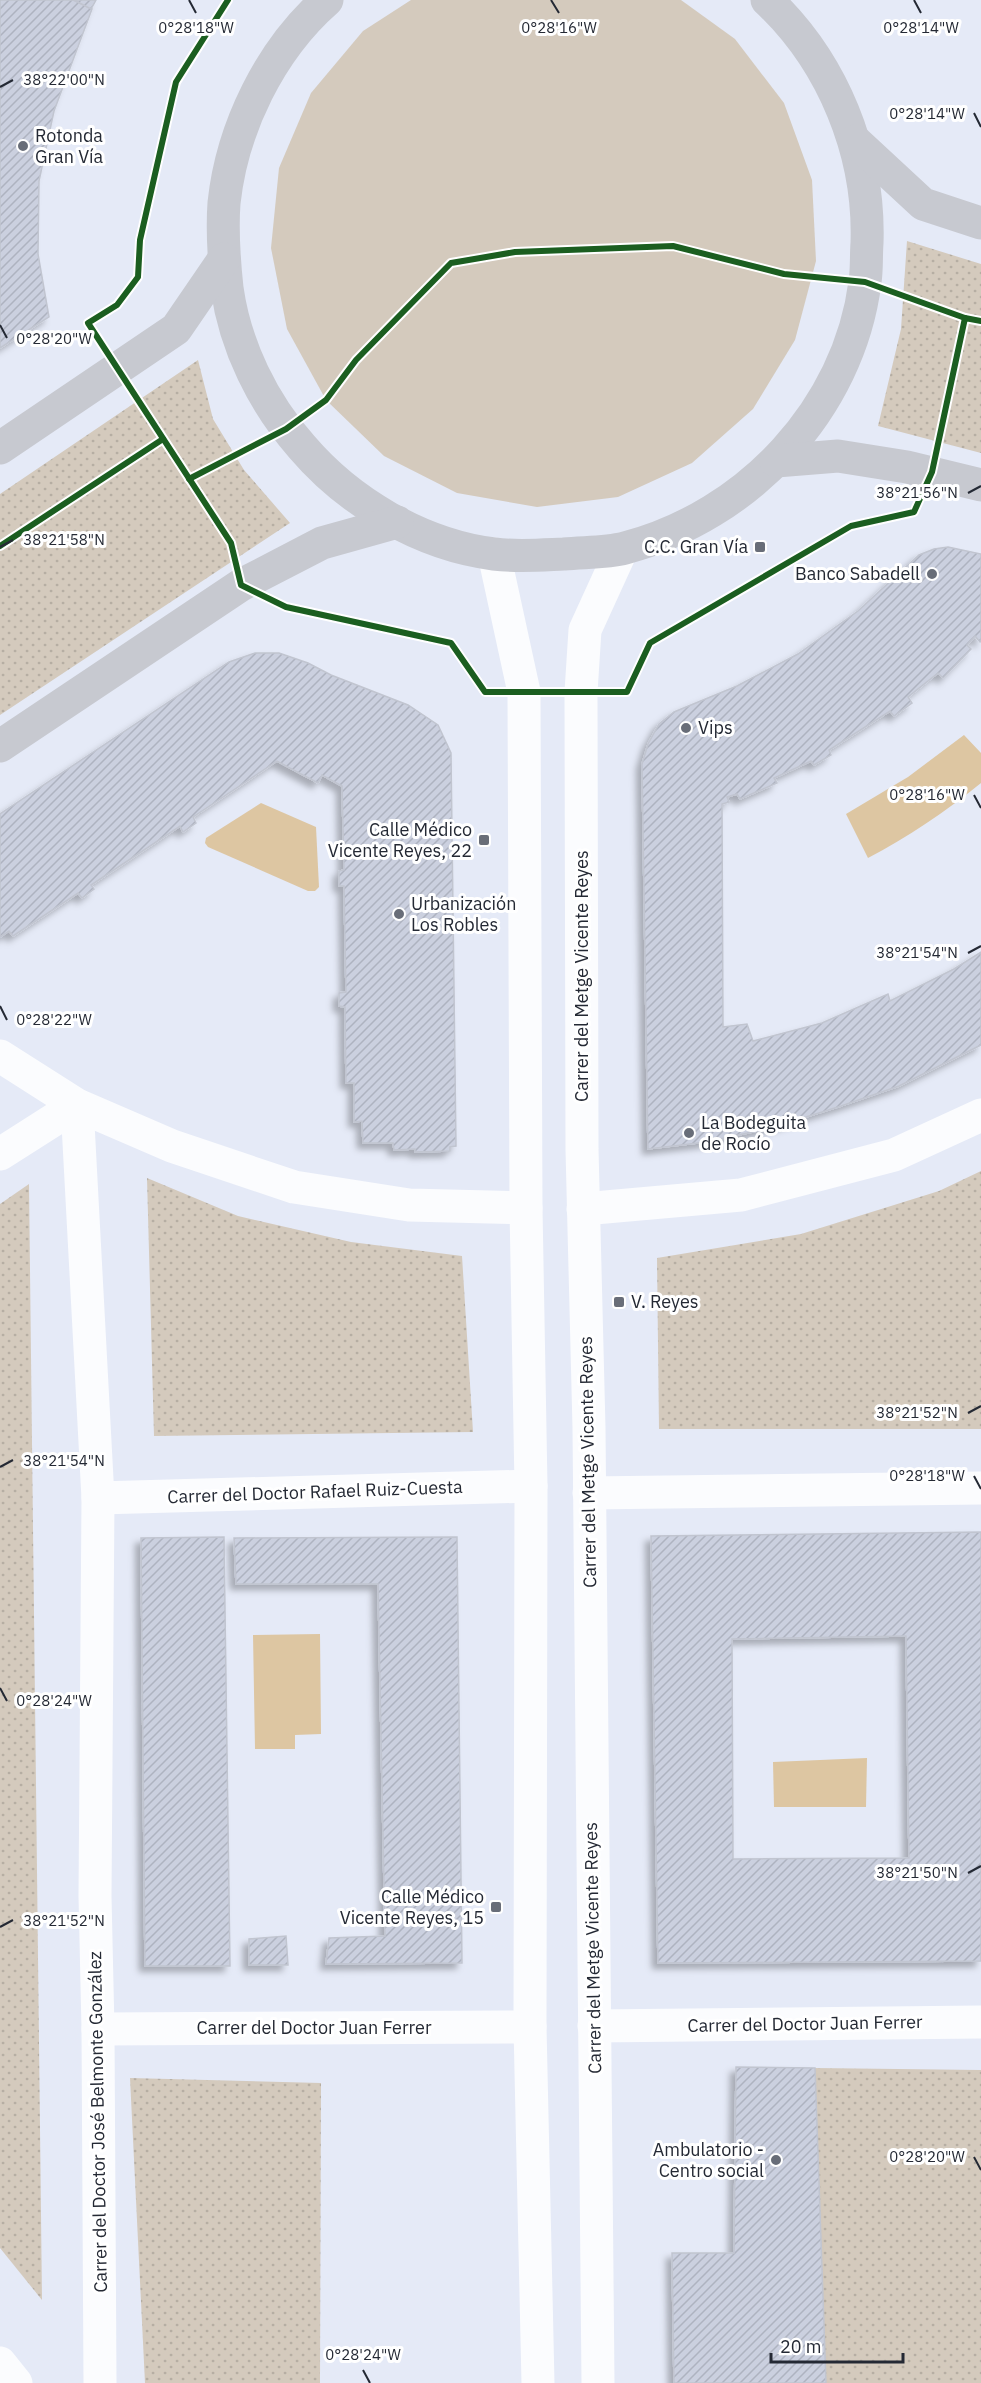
<svg xmlns="http://www.w3.org/2000/svg" width="981" height="2383" viewBox="0 0 981 2383" font-family="'IBM Plex Sans',sans-serif">
  <style>
    .grass { fill: #d4cabd }
    .park { fill: url(#park-dots) }
    .water { fill: #ddc6a2 }
    .building { fill: url(#building-hatch); stroke: #c1c5d0; stroke-width: 1.5; fill-rule: evenodd; filter: url(#shadow) }
    .lines { fill: none; stroke-linecap: round; stroke-linejoin: round }
    .minor { stroke: #fbfcfe; stroke-width: 33 }
    .major { stroke: #c7c9d0; stroke-width: 33 }
    .cycleway-casing { stroke: #fff; stroke-width: 10 }
    .cycleway { stroke: #1b5e20; stroke-width: 6 }
    .ticks { fill: none; stroke: #242934; stroke-width: 2 }
    .poi-dot { fill: #686d78; stroke: #fff; stroke-width: 2 }
    .labels { text-anchor: middle; stroke-width: 6; stroke-linejoin: round; paint-order: stroke }
    .poi-label { font-size: 18px; fill: #242934; stroke: #fff; text-anchor: start }
    .street-label { font-size: 18px; fill: #242934; stroke: #fff }
    .ticks-label { font-size: 15px; text-anchor: middle; fill: #242934; stroke: #fff; stroke-width: 6; stroke-linejoin: round; paint-order: stroke }
  </style>
  <defs>
    <pattern id="park-dots" width="8" height="8" patternUnits="userSpaceOnUse" patternTransform="scale(1.5)"><rect width="8" height="8" fill="#d4cabd"/><path d="M2 2h.1M6 6h.1" fill="none" stroke="#b6aea3" stroke-width="1.8" stroke-linecap="round"/></pattern>
    <pattern id="building-hatch" width="6" height="6" patternUnits="userSpaceOnUse" patternTransform="scale(1.5)"><rect width="6" height="6" fill="#cbd0df"/><path d="M-1 1l2-2M0 6l6-6M5 7l2-2" fill="none" stroke="#aeb3c0"/></pattern>
    <filter id="shadow"><feDropShadow dx="-5.5" dy="5.5" stdDeviation="3" flood-color="#0004"/></filter>
  </defs>
  <rect width="100%" height="100%" fill="#e5eaf7"/>
  <polygon class="grass" points="411,0 681,0 735,39 784,103 812,180 816,261 795,340 753,409 692,463 618,497 537,507 457,493 384,456 326,400 287,329 271,248 279,168 311,93 363,31"/>
  <g class="park">
    <polygon points="907,241 981,264 981,453 878,426 901,329"/>
    <polygon points="198,360 213,419 244,470 290,523 0,715 0,494"/>
    <polygon points="981,1171 981,1429 659,1429 657,1258 801,1234 939,1191"/>
    <polygon points="147,1178 238,1216 351,1242 462,1256 473,1432 154,1436"/>
    <polygon points="29,1184 42,2300 0,2248 0,1204"/>
    <polygon points="815,2068 981,2070 981,2383 826,2383"/>
    <polygon points="130,2078 321,2083 320,2383 145,2383"/>
  </g>
  <g class="water">
    <path d="M964 735 981 753V783C945 812 908 837 868 858L846 814 908 777Z"/>
    <polygon points="261,803 316,827 319,887 315,891 308,891 208,847 205,843 206,838"/>
    <polygon points="320,1634 321,1734 295,1735 295,1749 255,1749 253,1635"/>
    <polygon points="867,1758 866,1807 774,1807 773,1762"/>
  </g>
  <g class="building">
    <polygon points="0,0 73,0 92,9 54,111 39,181 38,254 49,317 0,348"/>
    <polygon points="74,0 96,0 91,9"/>
    <polygon points="948,547 981,554 981,640 980,642 975,636 967,645 971,649 943,678 938,673 908,697 912,703 894,716 890,711 829,750 831,755 814,765 811,761 774,778 777,783 740,799 737,794 727,797 729,802 722,804 723,1027 747,1024 753,1041 822,1023 888,994 890,1001 954,969 981,952 981,1045 899,1086 841,1106 771,1128 706,1142 648,1149 642,764 648,744 659,724 674,712 737,686 798,654 858,611 919,555 934,549"/>
    <polygon points="255,653 279,653 308,663 331,675 408,705 438,725 451,753 456,1146 450,1147 450,1151 415,1152 415,1149 394,1150 393,1143 363,1143 362,1121 354,1122 354,1083 346,1083 345,1007 339,1006 339,993 346,992 344,886 339,886 339,871 344,870 342,786 322,775 318,783 277,761 193,817 196,823 183,832 180,826 91,885 94,889 82,898 78,893 13,936 9,931 0,937 0,814 229,662"/>
    <path d="M981 1532V1961L658 1963 651 1536ZM906 1636 909 1858 733 1859 732 1639Z"/>
    <polygon points="224,1537 230,1966 145,1966 141,1538"/>
    <polygon points="457,1537 462,1963 326,1964 329,1938 385,1936 378,1584 236,1584 234,1538"/>
    <polygon points="286,1936 288,1965 249,1965 249,1939"/>
    <polygon points="736,2067 815,2068 826,2383 674,2383 672,2253 734,2253"/>
  </g>
  <g class="lines">
    <g class="minor">
      <polyline points="494,554 524,692 526,1208 531,1486 530,2027 538,2383"/>
      <polyline points="0,1056 77,1105 172,1146 294,1187 409,1205 526,1208"/>
      <polyline points="0,1154 77,1105 98,1498 95,1896 98,2029 100,2383"/>
      <polyline points="583,1209 741,1195 894,1155 981,1115"/>
      <polyline points="589,1493 981,1488"/>
      <polyline points="98,1498 531,1486"/>
      <polyline points="594,2026 981,2022"/>
      <polyline points="98,2029 530,2027"/>
      <polyline points="0,2363 16,2383"/>
      <polyline points="598,2383 589,1428 582,1149 581,692 585,630 622,549"/>
    </g>
    <g class="major">
      <path d="M327 0C270 50 232 128 224 203 222 231 224 260 227 288 235 346 263 403 302 447 349 502 421 545 494 554 517 557 541 555 564 554 584 552 606 553 625 548 748 516 849 409 865 282 867 269 866 256 867 243 870 153 833 62 767 0"/>
      <polyline points="855,141 923,204 981,223"/>
      <polyline points="0,448 176,329 224,259"/>
      <polyline points="776,461 838,456 907,467 981,485"/>
      <polyline points="0,746 241,585 322,543 397,522"/>
    </g>
    <defs>
      <g id="cycleway">
        <polyline points="228,0 176,82 140,240 138,277 117,305 88,323 231,543 241,585 286,607 451,643 485,692 627,692 650,643 851,526 914,512 932,472 965,318 981,321"/>
        <polyline points="189,479 286,429 326,400 356,360 451,263 515,252 673,246 784,274 865,282 965,318"/>
        <polyline points="0,546 163,439"/>
      </g>
    </defs>
    <use href="#cycleway" class="cycleway-casing"/>
    <use href="#cycleway" class="cycleway"/>
  </g>
  <path class="ticks" d="M189 0 196 13M551 0 559 13M914 0 921 13M0 87 13 80M974 113 981 127M0 325 7 338M968 493 981 486M0 547 13 540M974 795 981 808M968 953 981 946M0 1006 7 1020M968 1413 981 1406M0 1467 13 1460M974 1476 981 1489M0 1688 7 1701M968 1873 981 1866M0 1927 13 1920M974 2157 981 2170M363 2370 370 2383"/>
  <g class="poi-dot">
    <circle cx="23" cy="146" r="6"/>
    <rect x="754" y="541" width="12" height="12" rx="3"/>
    <circle cx="932" cy="574" r="6"/>
    <circle cx="686" cy="728" r="6"/>
    <rect x="478" y="834" width="12" height="12" rx="3"/>
    <circle cx="399" cy="914" r="6"/>
    <circle cx="689" cy="1133" r="6"/>
    <rect x="613" y="1296" width="12" height="12" rx="3"/>
    <rect x="490" y="1901" width="12" height="12" rx="3"/>
    <circle cx="776" cy="2160" r="6"/>
  </g>
  <g class="labels">
    <g class="poi-label">
      <text x="35" y="142">Rotonda<tspan x="35" dy="21">Gran Vía</tspan></text>
      <text x="748" y="553" text-anchor="end">C.C. Gran Vía</text>
      <text x="920" y="580" text-anchor="end">Banco Sabadell</text>
      <text x="698" y="734">Vips</text>
      <text x="472" y="836" text-anchor="end">Calle Médico<tspan x="472" dy="21">Vicente Reyes, 22</tspan></text>
      <text x="411" y="910">Urbanización<tspan x="411" dy="21">Los Robles</tspan></text>
      <text x="701" y="1129">La Bodeguita<tspan x="701" dy="21">de Rocío</tspan></text>
      <text x="631" y="1308">V. Reyes</text>
      <text x="484" y="1903" text-anchor="end">Calle Médico<tspan x="484" dy="21">Vicente Reyes, 15</tspan></text>
      <text x="764" y="2156" text-anchor="end">Ambulatorio -<tspan x="764" dy="21">Centro social</tspan></text>
    </g>
    <g class="street-label">
      <text transform="translate(582 976) rotate(-90)" y="6">Carrer del Metge Vicente Reyes</text>
      <text transform="translate(588 1462) rotate(-91)" y="6">Carrer del Metge Vicente Reyes</text>
      <text transform="translate(315 1492) rotate(-2)" y="6">Carrer del Doctor Rafael Ruiz-Cuesta</text>
      <text transform="translate(593 1948) rotate(-91)" y="6">Carrer del Metge Vicente Reyes</text>
      <text transform="translate(805 2024) rotate(-1)" y="6">Carrer del Doctor Juan Ferrer</text>
      <text x="314" y="2034">Carrer del Doctor Juan Ferrer</text>
      <text transform="translate(98 2122) rotate(-91)" y="6">Carrer del Doctor José Belmonte González</text>
    </g>
  </g>
  <g class="ticks-label">
    <text x="196" y="33">0°28'18"W</text>
    <text x="559" y="33">0°28'16"W</text>
    <text x="921" y="33">0°28'14"W</text>
    <text x="64" y="85">38°22'00"N</text>
    <text x="927" y="119">0°28'14"W</text>
    <text x="54" y="344">0°28'20"W</text>
    <text x="917" y="498">38°21'56"N</text>
    <text x="64" y="545">38°21'58"N</text>
    <text x="927" y="800">0°28'16"W</text>
    <text x="917" y="958">38°21'54"N</text>
    <text x="54" y="1025">0°28'22"W</text>
    <text x="917" y="1418">38°21'52"N</text>
    <text x="64" y="1466">38°21'54"N</text>
    <text x="927" y="1481">0°28'18"W</text>
    <text x="54" y="1706">0°28'24"W</text>
    <text x="917" y="1878">38°21'50"N</text>
    <text x="64" y="1926">38°21'52"N</text>
    <text x="927" y="2162">0°28'20"W</text>
    <text x="363" y="2360">0°28'24"W</text>
  </g>
  <path d="M771 2353v9h132v-9" fill="none" stroke="#242934" stroke-width="3"/>
  <text x="780" y="2353" font-size="18" fill="#242934" stroke="#ffffff" stroke-width="4.5" paint-order="stroke">20 m</text>
</svg>
